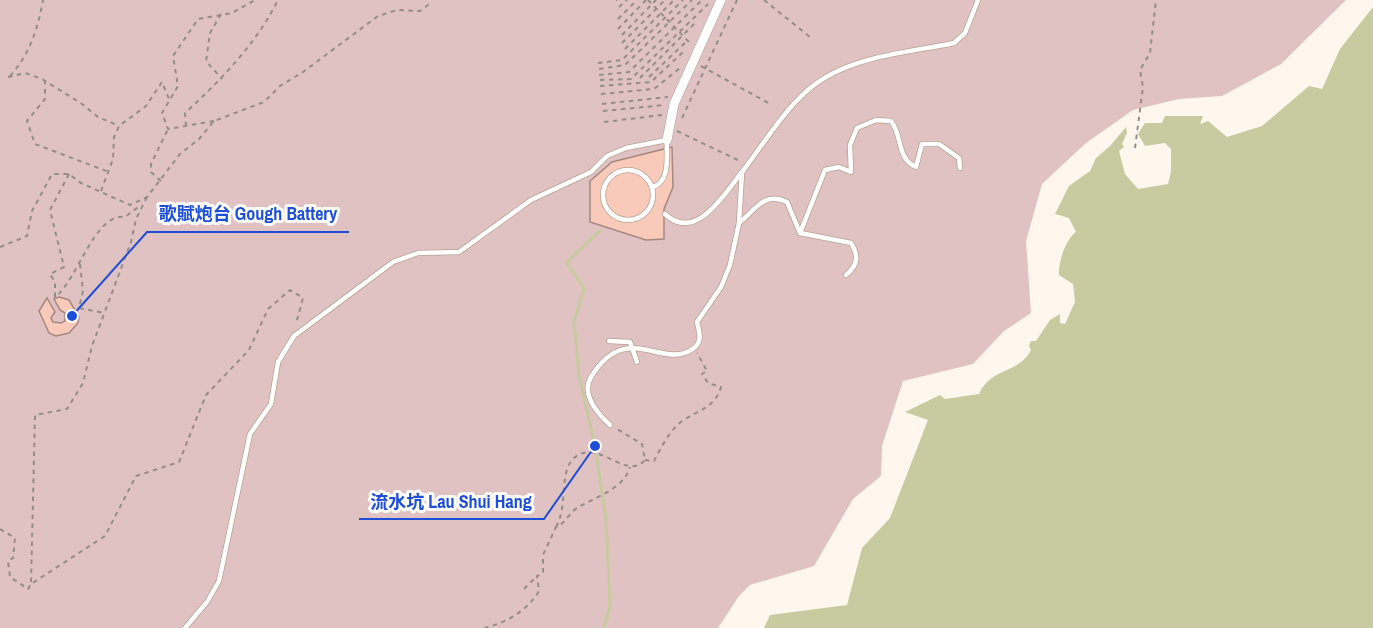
<svg xmlns="http://www.w3.org/2000/svg" width="1373" height="628" viewBox="0 0 1373 628" font-family="'Archivo Narrow','Noto Sans TC',sans-serif">
  <style>
    .green { fill: #e1c2c3 }
    .water { fill: #c8ca9f }
    .lines { fill: none; stroke-linecap: round; stroke-linejoin: round }
    .stream { stroke: #c8ca9f; stroke-width: 3 }
    .building { fill: #f9caba; stroke: #a38980; stroke-width: 1.5 }
    .service-casing { stroke: #b6a291; stroke-width: 6 }
    .minor-casing { stroke: #b6a291; stroke-width: 10 }
    .path { stroke: #968d86; stroke-width: 2; stroke-dasharray: 4.5 4.5; stroke-linecap: butt }
    .service { stroke: #fff; stroke-width: 4.5 }
    .minor { stroke: #fff; stroke-width: 9 }
    .leader { fill: none; stroke: #1d4ed8; stroke-width: 2 }
    .callout-dot { fill: #1d4ed8; stroke: #fff; stroke-width: 2 }
    .callout-label { font-size: 18px; text-anchor: middle; font-weight: bold; fill: #1d4ed8; stroke: #fff; stroke-width: 6; stroke-linejoin: round; paint-order: stroke }
  </style>
  <rect width="100%" height="100%" fill="#fff6ee"/>
  <polygon class="green" points="0,0 1346,0 1281,64 1222,96 1179,99 1133,110 1086,143 1042,184 1026,241 1031,313 1004,331 973,364 903,381 882,446 881,476 853,499 814,566 750,585 739,596 718,628 0,628"/>
  <path class="water" d="M1373 7V628H764L770 615 847 605 862 548 890 518 928 420 905 412 940 395 945 399 979 394C991 367 1019 374 1031 350L1029 346 1031 341H1036L1050 320 1060 314V323L1065 324 1075 302 1073 284 1059 275C1058 262 1066 239 1076 232L1069 218 1055 214 1069 186 1090 171 1096 158 1110 146 1126 127 1127 133 1122 144 1124 147 1119 151 1125 174 1138 189 1168 184 1171 172V149L1165 143 1145 146 1138 134 1145 123H1162L1165 116H1203L1200 124 1208 121 1227 137 1262 126 1309 86 1322 89 1340 49Z"/>
  <g class="lines">
    <polyline class="stream" points="600,231 567,262 584,289 574,321 579,375 595,446 606,518 610,607 604,628"/>
  </g>
  <g class="building">
    <polygon points="672,147 673,187 664,209 664,239 646,240 590,222 590,181 612,162"/>
    <polygon points="59,297 69,300 79,317 78,323 69,333 56,336 49,333 39,311 47,298 55,312 51,318 53,322 61,323 65,321 65,313 60,310 54,299"/>
  </g>
  <g class="lines">
    <defs>
      <g id="service">
        <circle cx="628" cy="195" r="25"/>
        <path d="M742 172C763 145 783 111 809 89 848 56 906 53 954 43L965 33 978 0"/>
        <path d="M665 214C696 243 724 194 742 172L739 223C756 210 763 191 787 202L800 233 825 170 839 167 851 172 850 145 857 128 876 120 891 121C903 136 896 158 916 167L922 144H939L959 158 960 168"/>
        <path d="M800 233 851 243C859 256 858 265 846 275"/>
        <polyline points="609,341 630,342 637,362"/>
        <path d="M610 425C597 413 581 394 591 377 627 318 663 372 694 348 703 341 699 331 697 322L721 287 730 265 739 223"/>
        <path d="M185 628 207 602 219 581 250 434 271 404 278 362 294 336 393 262 418 253 459 252 531 200 591 172 607 156 626 148 667 140C666 156 671 181 653 187"/>
      </g>
      <polyline id="minor" points="667,140 674,104 721,0"/>
    </defs>
    <use href="#service" class="service-casing"/>
    <use href="#minor" class="minor-casing"/>
    <g class="path">
      <polyline points="616,0 617,0"/>
      <polyline points="648,0 691,44"/>
      <polyline points="764,0 810,37"/>
      <polyline points="619,7 627,0"/>
      <polyline points="221,14 210,33 206,61 222,79"/>
      <polyline points="618,19 637,0"/>
      <polyline points="618,29 646,0"/>
      <polyline points="622,35 656,0"/>
      <polyline points="622,43 665,0"/>
      <polyline points="625,49 674,0"/>
      <polyline points="598,63 622,60 683,0"/>
      <polyline points="701,66 772,105"/>
      <polyline points="599,69 625,65 692,0"/>
      <polyline points="599,75 629,72 702,0"/>
      <path d="M10 76C30 54 38 28 43 0"/>
      <polyline points="8,77 25,73 42,79 82,104 98,117 119,126"/>
      <polyline points="649,77 688,40"/>
      <polyline points="640,78 697,21"/>
      <polyline points="45,80 45,99 27,121 35,144 109,172"/>
      <polyline points="600,80 631,79 708,4"/>
      <polyline points="600,86 651,82 682,53 685,55"/>
      <polyline points="601,94 654,89 680,68"/>
      <polyline points="602,104 668,97"/>
      <polyline points="603,111 665,105"/>
      <polyline points="682,118 737,0"/>
      <polyline points="214,121 168,129 162,113 178,86 173,56 198,19 232,13 255,0"/>
      <polyline points="604,122 662,115"/>
      <path d="M186 126 185 113C221 80 256 44 278 0"/>
      <polyline points="677,131 740,161"/>
      <polyline points="1135,148 1143,87 1140,70 1150,53 1156,0"/>
      <path d="M69 174 50 210 64 267 50 274 55 282V297C78 280 94 213 125 217L141 205"/>
      <polyline points="161,181 151,172 151,164 168,129"/>
      <polyline points="101,191 113,159 114,137 119,126 146,106 162,82 169,99"/>
      <polyline points="147,197 136,219 131,242 92,346 83,383 67,409 35,415 31,584 105,536 136,476 179,462 206,395 249,350 268,309 290,290 303,298 296,324"/>
      <polyline points="0,247 27,236 32,211 52,174 69,174 81,183 130,205 147,197 180,154 199,139 214,121 264,102 280,86 303,72 378,16 397,10 420,11 428,5 428,0"/>
      <polyline points="80,264 83,291 79,308 104,313"/>
      <path d="M645 460 654 461C660 449 670 430 682 421 698 410 715 408 721 387L708 383 702 374 707 371 697 353"/>
      <path d="M556 527C570 502 556 465 580 454 603 444 627 480 645 460L642 444 617 429"/>
      <polyline points="0,529 15,538 13,558 8,561 10,577 28,589 31,584"/>
      <polyline points="524,589 537,576"/>
      <path d="M484 628C506 623 527 611 539 591L537 576 543 572V555L556 527C564 525 569 513 577 508 595 497 624 489 630 467"/>
    </g>
    <use href="#service" class="service"/>
    <use href="#minor" class="minor"/>
  </g>
  <path class="leader" d="M72 316L147 232H349M595 446L544 519H359"/>
  <g class="callout-dot">
    <circle cx="72" cy="316" r="6"/>
    <circle cx="595" cy="446" r="6"/>
  </g>
  <g class="callout-label">
    <text x="248" y="220">歌賦炮台 Gough Battery</text>
    <text x="451" y="508">流水坑 Lau Shui Hang</text>
  </g>
</svg>
